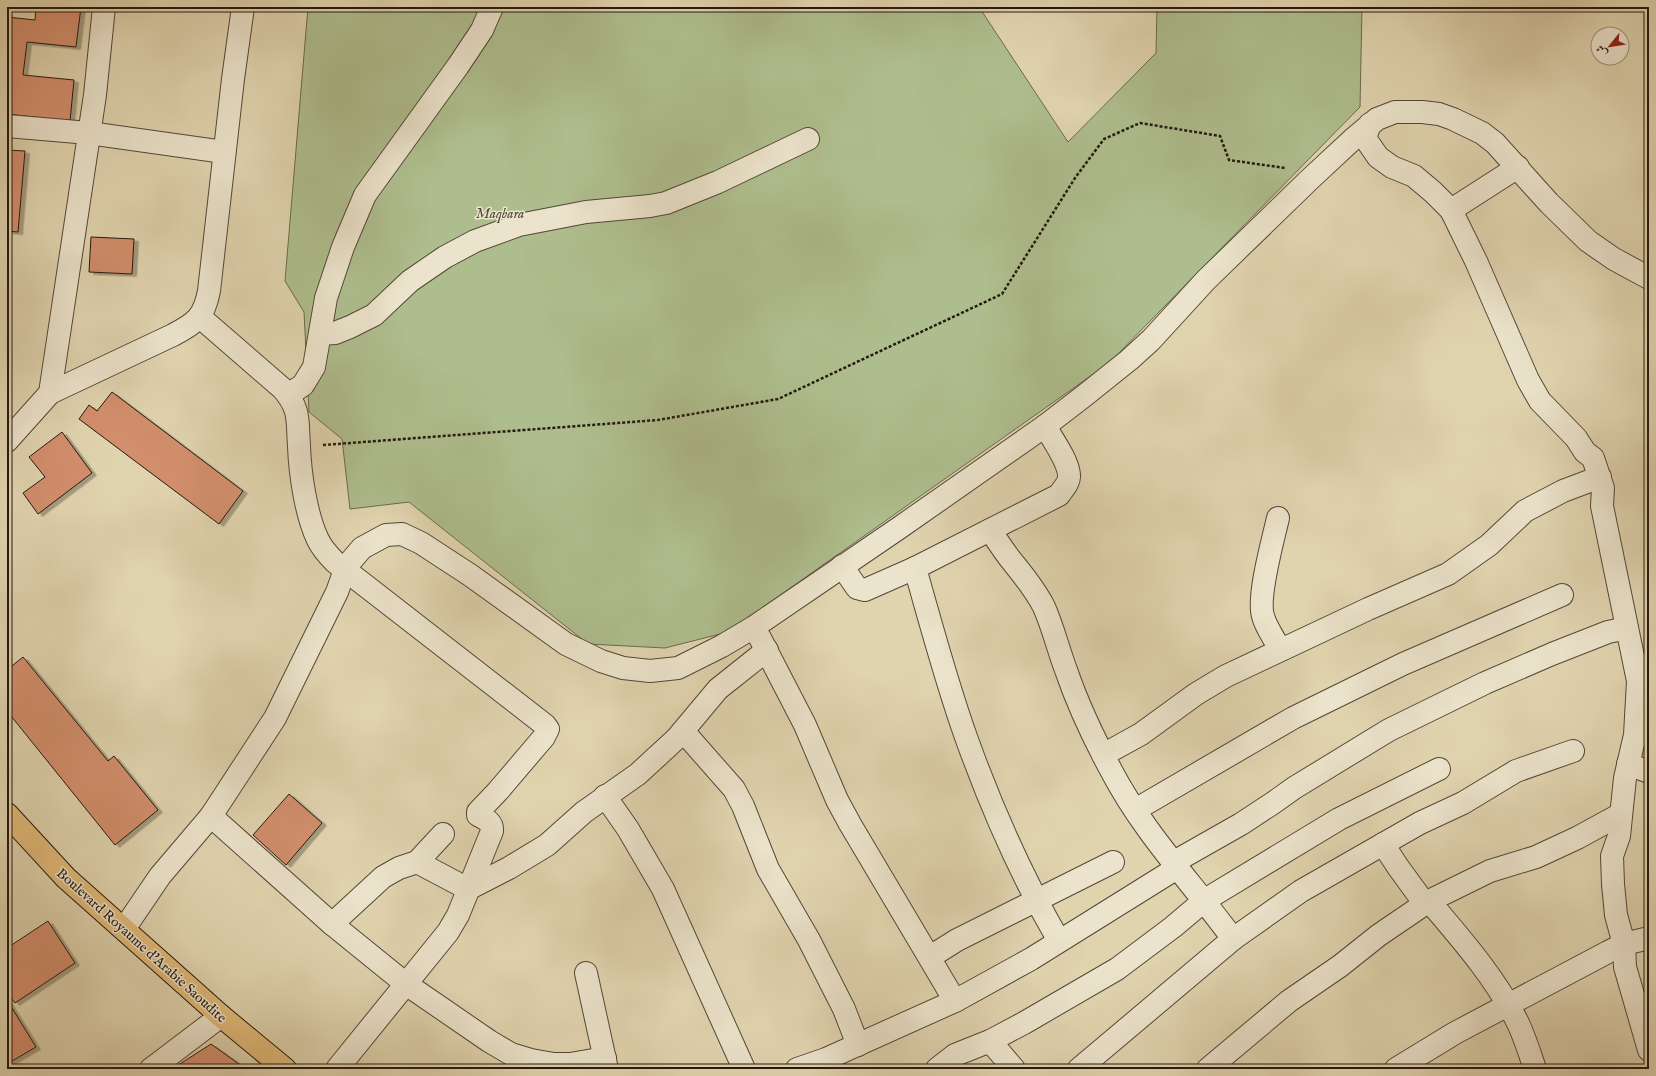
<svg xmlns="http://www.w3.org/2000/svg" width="1656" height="1076" viewBox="0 0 1656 1076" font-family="'IM FELL English',Amiri,serif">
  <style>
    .green { fill: #aebd8d; stroke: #6a6a4e }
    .building { fill: #d38f6d; stroke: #251810; filter: url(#shadow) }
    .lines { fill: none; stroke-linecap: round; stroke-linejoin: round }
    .minor-casing { stroke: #544738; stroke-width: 24 }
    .major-casing { stroke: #251810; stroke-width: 24 }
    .path { stroke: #251810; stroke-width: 2.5; stroke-dasharray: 3 2; stroke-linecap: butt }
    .minor { stroke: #ebe3cb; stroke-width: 22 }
    .major { stroke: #e0ba78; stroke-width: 22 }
    .labels { text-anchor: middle; stroke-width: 3; stroke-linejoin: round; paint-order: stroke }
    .park-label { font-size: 14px; font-style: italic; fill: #4e4a36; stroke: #ebe3cb }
    .street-label { font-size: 14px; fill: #251810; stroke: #ebe3cb }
  </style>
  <defs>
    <filter id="shadow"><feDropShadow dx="4.5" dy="2.5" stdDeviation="0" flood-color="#0004"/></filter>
  </defs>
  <rect width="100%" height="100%" fill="#e0d4af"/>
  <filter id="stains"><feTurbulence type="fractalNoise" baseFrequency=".005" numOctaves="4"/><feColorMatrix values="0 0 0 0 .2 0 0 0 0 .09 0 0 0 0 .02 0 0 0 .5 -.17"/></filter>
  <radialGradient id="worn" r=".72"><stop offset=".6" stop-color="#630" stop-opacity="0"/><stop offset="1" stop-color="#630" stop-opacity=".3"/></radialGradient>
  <polygon class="green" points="308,7 979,7 1068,142 1156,53 1157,7 1362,7 1360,107 1109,363 728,632 665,648 588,644 409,502 350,509 342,439 309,412 304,312 285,281"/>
  <g class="building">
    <polygon points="36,7 81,7 76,47 27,42 23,75 74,80 70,121 7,114 7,17 35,20"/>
    <polygon points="7,150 25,151 18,232 7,231"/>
    <polygon points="91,237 134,239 132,274 89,272"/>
    <polygon points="112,392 243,491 219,524 79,419 89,405 97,411"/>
    <polygon points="62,432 92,473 38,514 23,493 45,477 29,457"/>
    <polygon points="23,657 108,761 114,756 158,810 115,845 7,711 7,670"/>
    <polygon points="289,794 322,823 286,865 253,835"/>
    <polygon points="48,921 75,963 15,1003 7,993 7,948"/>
    <polygon points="7,1000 36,1047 7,1064"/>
    <polygon points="211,1044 246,1069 172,1069"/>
  </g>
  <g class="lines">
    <defs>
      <g id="minor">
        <polyline points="1370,124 1365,138 1378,157 1392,167 1414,176 1433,192 1451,210 1476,261 1528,380 1540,401 1576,438 1585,452 1593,458 1603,488 1602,506 1638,681 1635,735 1625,778 1619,836 1612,856 1613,884 1616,915 1624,944 1625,967 1649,1050"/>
        <polyline points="7,126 89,133 224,152"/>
        <polyline points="1451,210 1518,167"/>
        <path d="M200 317 283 389C301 410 297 421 299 446 300 474 306 515 318 540 322 548 328 555 335 562L545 725 548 729 544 737 498 791 478 812V815C485 819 493 822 492 831L458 915 448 932 337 1069"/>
        <polyline points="320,334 335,333 350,327 374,315 410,281 445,257 475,241 519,225 586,212 650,206 666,203 718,182 808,139"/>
        <polyline points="50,393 95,95 104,7"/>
        <polyline points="288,395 303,385 314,367 326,298 343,247 365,195 458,66 482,30 492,7"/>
        <path d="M7 441 50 393 173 335C196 323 204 317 209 291L233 79 243 7"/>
        <path d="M1278 518C1273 540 1257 597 1263 616 1266 628 1275 639 1280 650"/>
        <path d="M990 530C997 540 1003 550 1011 560 1023 575 1035 589 1044 607 1053 627 1058 649 1066 670 1078 705 1094 739 1112 772 1144 833 1193 884 1233 939"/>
        <path d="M842 566 857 588 865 590 915 568 1059 495C1063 489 1070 482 1069 475 1068 460 1052 439 1045 426"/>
        <path d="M915 568C931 624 946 681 966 737 991 807 1022 877 1059 941"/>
        <polyline points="760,638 805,725 837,800 850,824 955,1001"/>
        <polyline points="683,731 734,789 743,806 768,869 809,940 844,1009 858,1045"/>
        <polyline points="1103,755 1141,734 1196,694 1226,676 1368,609 1448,574 1489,545 1525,511 1563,491 1600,477"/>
        <polyline points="1628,764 1649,772"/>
        <polyline points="605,796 628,829 663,889 744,1069"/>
        <polyline points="1135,810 1293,718 1403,664 1562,595"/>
        <polyline points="211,816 332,924 406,984 489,1041 511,1054 531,1060 554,1064 570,1064 605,1058"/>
        <polyline points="1383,844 1398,867 1425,904"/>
        <polyline points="417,862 468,889 509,868 547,845 584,812 638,774 677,738 718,689 767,650"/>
        <polyline points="1174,862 1241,824 1273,803 1294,788 1389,730 1485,683 1552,654 1608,632 1627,628"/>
        <path d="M1429 901C1462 940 1495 977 1518 1023 1525 1038 1530 1054 1535 1069"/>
        <polyline points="332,924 383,877 399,868 417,862 443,834"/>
        <polyline points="124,929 160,876 211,816 275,718 337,592 345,570 350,562 362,548 386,535 402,534 421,543 470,575 566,644 601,661 623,668 650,671 678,668 722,646 754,627 899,528 1045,426 1084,396 1129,360 1151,340 1206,280 1309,180 1352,140 1377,119 1395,112 1422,112 1439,114 1453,119 1482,133 1495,143 1549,203 1588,241 1614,259 1649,278"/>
        <polyline points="930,957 957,940 1113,862"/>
        <polyline points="586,973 607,1069"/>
        <polyline points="990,1041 1014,1069"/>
        <polyline points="151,1069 221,1016"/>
        <polyline points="797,1069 826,1059 955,1001 1031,959 1177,868"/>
        <polyline points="937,1069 955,1055 990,1041 1024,1023 1117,969 1173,927 1205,900 1339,819 1439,769"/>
        <polyline points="1079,1069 1233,939 1301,891 1420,823 1463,803 1516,771 1573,751"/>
        <polyline points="1208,1069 1289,1001 1340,966 1379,935 1429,901 1490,871 1536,857 1577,838 1621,814"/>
        <polyline points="1396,1069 1455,1033 1608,952 1624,944 1649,938"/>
      </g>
      <polyline id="major" points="7,814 66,878 221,1016 285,1069"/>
    </defs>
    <use href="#minor" class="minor-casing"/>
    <use href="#major" class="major-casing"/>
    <polyline class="path" points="323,445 658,420 778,399 1002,294 1075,178 1104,139 1140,123 1220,136 1229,160 1285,168"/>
    <use href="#minor" class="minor"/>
    <use href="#major" class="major"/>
  </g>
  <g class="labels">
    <g class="park-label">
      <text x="500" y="218">Maqbara</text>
    </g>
    <g class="street-label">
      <text transform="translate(142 945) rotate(42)" y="5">Boulevard Royaume d'Arabie Saoudite</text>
    </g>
  </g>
  <rect width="1656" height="1076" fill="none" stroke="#e0d4af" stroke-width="24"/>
  <rect x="8" y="8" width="1640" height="1060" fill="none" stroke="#251810" stroke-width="2"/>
  <rect x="12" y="12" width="1632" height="1052" fill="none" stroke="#251810"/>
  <g transform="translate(1610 46) rotate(240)"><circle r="19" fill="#ebe3cb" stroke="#9c9280"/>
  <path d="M0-3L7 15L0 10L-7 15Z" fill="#8f2418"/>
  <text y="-6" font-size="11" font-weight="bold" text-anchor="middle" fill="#251810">ش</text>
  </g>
  <rect width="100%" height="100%" filter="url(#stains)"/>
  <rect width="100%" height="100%" fill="url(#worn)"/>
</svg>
